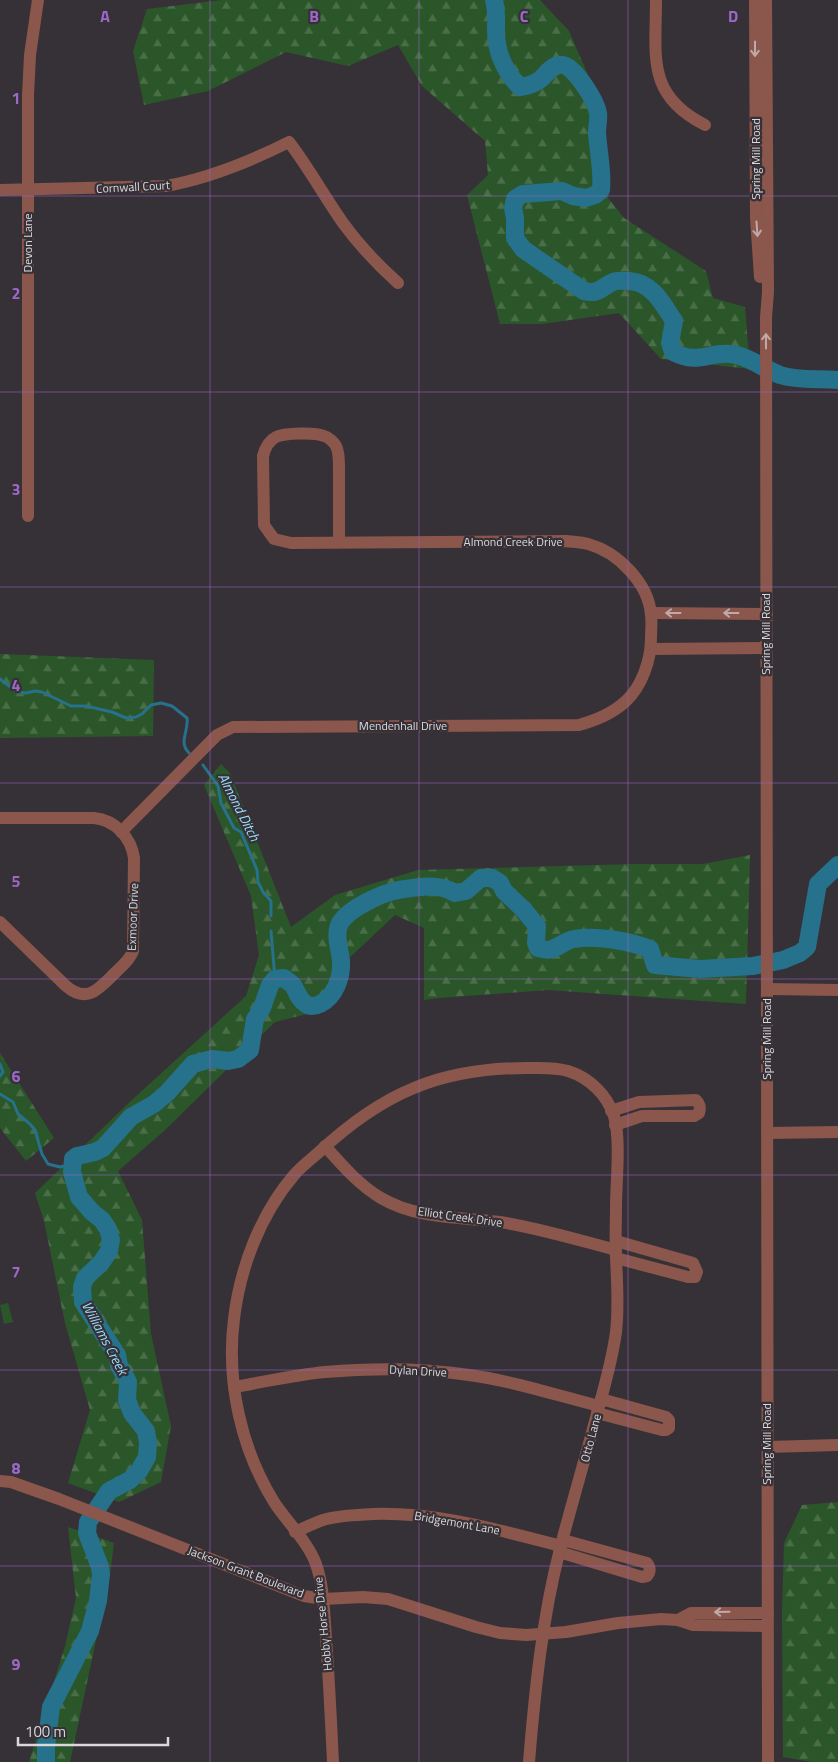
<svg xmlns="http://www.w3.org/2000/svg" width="838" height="1762" viewBox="0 0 838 1762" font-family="'Titillium Web',sans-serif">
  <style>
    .green { fill: #2b562a }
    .forest { fill: url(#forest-firs) }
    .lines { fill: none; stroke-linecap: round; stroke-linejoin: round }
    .stream { stroke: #26718c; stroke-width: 3 }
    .river { stroke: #26718c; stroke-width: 18 }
    .minor { stroke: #8b564b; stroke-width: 12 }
    .oneway { stroke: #bfaaa9 }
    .grid { fill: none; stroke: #9d68c9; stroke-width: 1; stroke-opacity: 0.55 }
    .labels { text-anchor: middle; stroke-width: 4.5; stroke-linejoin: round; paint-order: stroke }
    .street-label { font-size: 12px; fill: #dbd8dc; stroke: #363137 }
    .water-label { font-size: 14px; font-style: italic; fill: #99dffc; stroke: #363137 }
    .grid-label { font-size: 16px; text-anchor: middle; font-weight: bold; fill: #9d68c9; stroke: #363137; stroke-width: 4.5; stroke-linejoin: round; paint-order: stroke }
  </style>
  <defs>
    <pattern id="forest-firs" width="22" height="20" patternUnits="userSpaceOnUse" patternTransform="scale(1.25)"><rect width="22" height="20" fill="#2b562a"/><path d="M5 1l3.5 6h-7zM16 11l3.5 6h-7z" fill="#496e48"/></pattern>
  </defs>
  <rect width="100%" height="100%" fill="#363137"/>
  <polygon class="green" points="8,1303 13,1322 4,1324 0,1305"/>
  <g class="forest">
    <polygon points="222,0 540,0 569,31 604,112 608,198 624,218 706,271 713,298 745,307 750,369 661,359 619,313 542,324 500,324 467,195 488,175 485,141 422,86 398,45 348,66 286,52 208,91 144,105 133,51 147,9"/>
    <polygon points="0,654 154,660 153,736 0,738"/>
    <polygon points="221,764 230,773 291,927 335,895 418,870 632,864 703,864 750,855 746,1004 548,990 438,998 424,1000 424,928 395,915 347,960 331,1008 275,1022 164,1131 118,1171 142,1220 151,1334 171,1426 161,1482 119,1502 68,1483 90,1410 65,1323 44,1221 35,1193 133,1099 246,996 259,955 251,896 204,785"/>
    <polygon points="0,1053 54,1138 26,1161 0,1128"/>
    <polygon points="838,1502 838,1762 812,1762 783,1757 782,1612 784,1543 802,1505"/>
    <polygon points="68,1527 114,1543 110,1575 70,1762 29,1762 65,1646 76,1598"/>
  </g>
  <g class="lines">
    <g class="stream">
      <path d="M0 679 17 692 26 693 35 691 42 692 71 706H86L112 712 126 718 136 717 142 714 151 705 161 703 172 706 187 718C189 731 178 742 189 753"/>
      <polyline points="203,765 218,786 221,803 234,828 241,832 257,870 258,882 263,892 271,901 271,916"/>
      <polyline points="271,931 275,979"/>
      <polyline points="0,1064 3,1072 0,1076"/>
      <polyline points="0,1094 13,1102 18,1114 30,1124 35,1130 42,1154 48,1164 60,1167 71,1164"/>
    </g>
    <g class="river">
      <path d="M494 0C497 11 496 20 496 31 496 52 505 72 520 87 527 86 532 85 538 81 546 76 552 63 563 65 575 67 596 101 598 113 599 119 597 126 597 132 598 152 603 170 601 190L595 195 586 198 573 196 562 191 523 194 515 199 513 208 515 218V238L523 249 584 291C599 295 601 287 613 282 617 280 624 281 629 281 652 282 663 304 674 321L670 343 673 352C699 365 707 352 730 354 747 355 764 369 780 375 799 381 819 378 838 380"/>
      <path d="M46 1762V1746L51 1707 90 1631 98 1601 101 1574 100 1567 87 1533 88 1522 109 1491 130 1480 139 1471 147 1457 148 1443 146 1431 132 1413 127 1400 128 1382 119 1365 117 1355 83 1302 82 1287 85 1278 101 1263 109 1251 111 1240 108 1229 102 1220 92 1212 79 1197 72 1172 73 1159 77 1156 95 1152 103 1148 131 1117 154 1104 167 1093 193 1064 212 1059 228 1061 238 1059 250 1050 255 1019 262 1008 270 985 275 979 284 978C287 980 290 983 293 985 297 992 299 1000 306 1004 310 1007 316 1006 320 1004 335 997 342 977 341 961 340 949 334 935 340 923 349 908 382 893 399 890 418 887 438 883 455 893L466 891 481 878H492L500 883 504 891 523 909 537 926 536 943 538 948C556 954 559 942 574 939 596 935 629 941 650 949L655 965 700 969 753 966 783 960 800 953 807 947 818 884 838 865"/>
    </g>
    <g class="minor">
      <path d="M656 0C656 57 646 95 705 125"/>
      <polyline points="755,0 756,218 760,277"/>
      <polyline points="766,0 768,292 766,317 768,1762"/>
      <path d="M0 190 166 186C210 178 249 162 289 142 309 168 324 196 343 223 359 245 378 265 398 283"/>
      <polyline points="28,516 28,95 30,55 38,0"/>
      <polyline points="651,613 767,614"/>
      <polyline points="651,649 766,648"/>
      <path d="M0 818H94C115 820 131 837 134 858L133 951C130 960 122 966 116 972 100 987 88 1005 66 986L0 922"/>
      <path d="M121 832 217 735 233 727 579 725C596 720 612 714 626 701 642 686 651 660 651 638 651 631 652 623 651 615 649 584 618 552 588 544 581 542 573 542 566 541L291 543 274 539 264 525 263 456C265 448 268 441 276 437 284 433 315 432 324 436 328 437 334 442 336 446 339 452 339 459 339 466V543"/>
      <polyline points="767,989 838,990"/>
      <path d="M611 1111 639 1102 696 1100C700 1104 701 1107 699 1113L694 1116H642L615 1125"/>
      <polyline points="767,1133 838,1132"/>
      <path d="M325 1146C342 1165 359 1185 381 1198 416 1219 461 1217 500 1222 539 1228 578 1240 616 1250"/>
      <polyline points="616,1241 693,1263 697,1272 695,1277 688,1277 616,1258"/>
      <path d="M234 1387C264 1382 294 1375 325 1372 373 1368 421 1368 469 1375 513 1381 556 1395 599 1406"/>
      <polyline points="597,1413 662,1430 666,1430 669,1428 669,1420 666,1417 601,1399"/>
      <polyline points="767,1447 838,1445"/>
      <polyline points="0,1481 11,1482 59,1499 304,1596 323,1599 363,1597 388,1599 476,1627 500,1633 526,1635 566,1632 618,1623 661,1619 678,1620 693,1625 767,1626"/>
      <path d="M295 1532C304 1528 314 1523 323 1520 339 1515 356 1515 373 1514 438 1512 498 1530 561 1546"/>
      <path d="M559 1552 642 1577 647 1576C651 1571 650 1567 647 1563L563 1540"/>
      <polyline points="678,1620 691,1613 768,1613"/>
      <path d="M333 1762C331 1721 329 1679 326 1638 324 1613 324 1587 316 1564 308 1542 287 1522 274 1502 241 1449 226 1381 234 1319 240 1268 260 1215 294 1175 301 1167 310 1160 318 1153 347 1126 377 1103 414 1088 450 1073 489 1068 527 1068 541 1068 555 1067 568 1071 590 1078 607 1095 614 1116 621 1140 616 1182 616 1207 616 1224 615 1241 616 1257 617 1282 619 1307 616 1332 612 1362 603 1392 595 1421 584 1463 571 1506 560 1549 542 1619 535 1690 529 1762"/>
    </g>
  </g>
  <defs><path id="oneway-shaft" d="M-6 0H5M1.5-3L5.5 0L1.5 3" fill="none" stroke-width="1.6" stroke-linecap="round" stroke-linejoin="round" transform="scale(1.25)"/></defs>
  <g class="oneway">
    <use href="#oneway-shaft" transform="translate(755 49) rotate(90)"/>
    <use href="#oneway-shaft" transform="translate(757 229) rotate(86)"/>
    <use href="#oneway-shaft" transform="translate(766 341) rotate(-90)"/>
    <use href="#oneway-shaft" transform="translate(673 613) rotate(180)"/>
    <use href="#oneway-shaft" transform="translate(731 613) rotate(180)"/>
    <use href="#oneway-shaft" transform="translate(722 1612) rotate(179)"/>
  </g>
  <path class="grid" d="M210 0V1762M419 0V1762M628 0V1762M0 196H838M0 392H838M0 587H838M0 783H838M0 979H838M0 1175H838M0 1370H838M0 1566H838"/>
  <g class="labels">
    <g class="street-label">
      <text transform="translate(756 159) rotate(-90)" y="4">Spring Mill Road</text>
      <text transform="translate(133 187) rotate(-3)" y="4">Cornwall Court</text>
      <text transform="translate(28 243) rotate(-90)" y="4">Devon Lane</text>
      <text x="513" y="546">Almond Creek Drive</text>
      <text transform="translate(766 634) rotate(-90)" y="4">Spring Mill Road</text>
      <text x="403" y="730">Mendenhall Drive</text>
      <text transform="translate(133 917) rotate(-88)" y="4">Exmoor Drive</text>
      <text transform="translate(767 1039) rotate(-90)" y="4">Spring Mill Road</text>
      <text transform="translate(460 1217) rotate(8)" y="4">Elliot Creek Drive</text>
      <text transform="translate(418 1371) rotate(3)" y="4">Dylan Drive</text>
      <text transform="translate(591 1438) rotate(-75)" y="4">Otto Lane</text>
      <text transform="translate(767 1444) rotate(-90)" y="4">Spring Mill Road</text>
      <text transform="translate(457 1523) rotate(10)" y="4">Bridgemont Lane</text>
      <text transform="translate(246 1572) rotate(21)" y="4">Jackson Grant Boulevard</text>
      <text transform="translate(323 1624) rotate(-96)" y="4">Hobby Horse Drive</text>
    </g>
    <g class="water-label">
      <text transform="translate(239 807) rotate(63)" y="5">Almond Ditch</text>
      <text transform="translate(105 1338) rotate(62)" y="5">Williams Creek</text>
    </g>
  </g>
  <g class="grid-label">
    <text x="105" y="22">A</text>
    <text x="314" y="22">B</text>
    <text x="524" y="22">C</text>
    <text x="733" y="22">D</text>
    <text x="16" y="104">1</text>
    <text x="16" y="299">2</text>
    <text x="16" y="495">3</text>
    <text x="16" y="691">4</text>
    <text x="16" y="887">5</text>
    <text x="16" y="1082">6</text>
    <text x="16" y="1278">7</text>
    <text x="16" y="1474">8</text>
    <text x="16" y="1670">9</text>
  </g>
  <path d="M18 1737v8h150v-8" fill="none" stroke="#dbd8dc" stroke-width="2.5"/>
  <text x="25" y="1737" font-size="15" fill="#dbd8dc" stroke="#363137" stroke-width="4" paint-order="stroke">100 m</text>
</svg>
